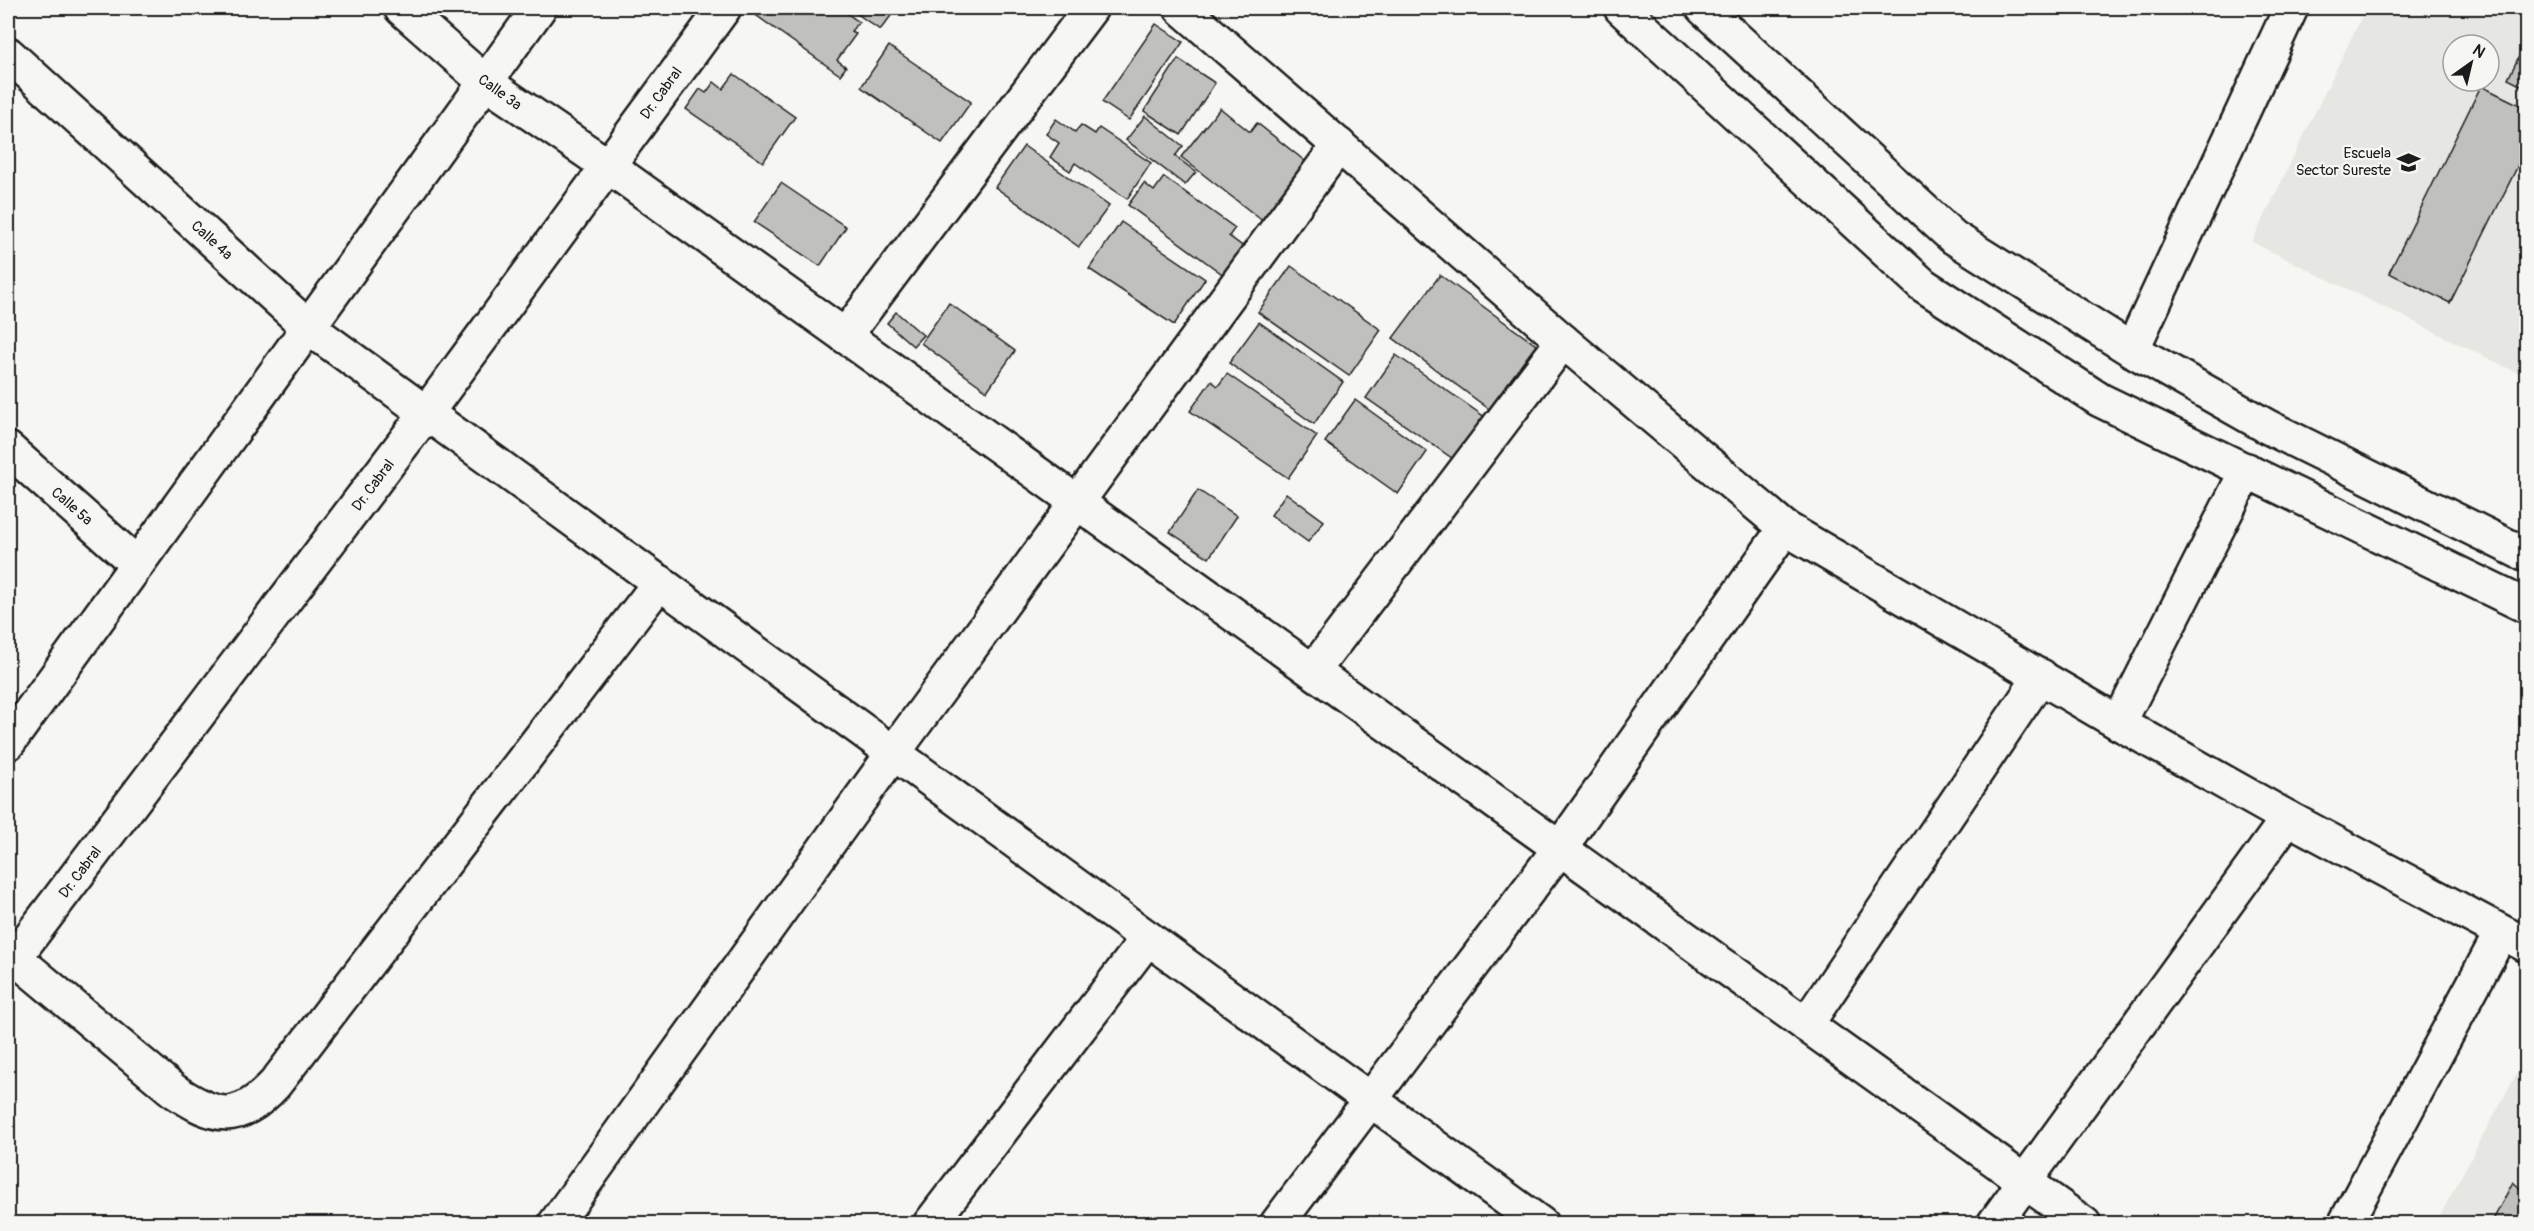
<svg xmlns="http://www.w3.org/2000/svg" width="2534" height="1231" viewBox="0 0 2534 1231" font-family="Pangolin,sans-serif">
  <style>
    .built { fill: #e6e6e2; fill-rule: evenodd }
    .building { fill: #c0c0bd; stroke: #1c1c1c; stroke-width: 1.5 }
    .lines { fill: none; stroke-linecap: round; stroke-linejoin: round }
    .minor-casing { stroke: #1c1c1c; stroke-width: 38 }
    .major-casing { stroke: #1c1c1c; stroke-width: 38 }
    .minor { stroke: #f6f6f2; stroke-width: 33 }
    .major { stroke: #f6f6f2; stroke-width: 33 }
    .labels { text-anchor: middle; stroke-width: 4.5; stroke-linejoin: round; paint-order: stroke }
    .street-label { font-size: 15px; fill: #1c1c1c; stroke: #f6f6f2 }
    .poi-label { font-size: 15px; fill: #1c1c1c; stroke: #f6f6f2; text-anchor: end }
  </style>
  <rect width="100%" height="100%" fill="#f6f6f2"/>
  <filter id="ink" filterUnits="userSpaceOnUse"><feTurbulence type="fractalNoise" baseFrequency=".0167" numOctaves="2"/><feDisplacementMap in="SourceGraphic" scale="12" xChannelSelector="R" yChannelSelector="G"/><feConvolveMatrix kernelMatrix="1 2 1 2 8 2 1 2 1" color-interpolation-filters="sRGB"/></filter>
  <g filter="url(#ink)">
    <g class="built">
      <path d="M2366 8H2526V377L2252 242ZM2453 45H2489V81H2453Z"/>
      <polygon points="2526,1056 2526,1223 2436,1223"/>
    </g>
    <g class="building">
      <polygon points="752,8 839,8 859,22 851,31 856,34 837,60 846,67 840,75 750,11"/>
      <polygon points="849,8 897,8 880,30"/>
      <polygon points="1156,24 1183,42 1129,120 1102,102"/>
      <polygon points="2526,42 2526,88 2508,79"/>
      <polygon points="889,46 971,102 942,143 861,87"/>
      <polygon points="1178,59 1215,83 1181,135 1144,111"/>
      <polygon points="734,74 795,117 763,162 686,109 700,89 706,93 714,82 723,89"/>
      <polygon points="2481,86 2526,108 2526,149 2450,303 2389,273"/>
      <polygon points="1220,108 1250,132 1257,123 1310,165 1264,222 1181,157"/>
      <polygon points="1145,116 1183,146 1175,156 1196,172 1185,185 1126,140"/>
      <polygon points="1056,119 1075,132 1081,125 1095,134 1099,128 1151,163 1127,199 1075,163 1070,171 1050,157 1059,143 1046,134"/>
      <polygon points="1024,146 1109,206 1079,247 995,187"/>
      <polygon points="1164,177 1235,228 1229,236 1245,248 1225,276 1128,205 1144,183 1154,191"/>
      <polygon points="781,183 846,227 820,266 754,222"/>
      <polygon points="1121,222 1205,279 1174,325 1089,269"/>
      <polygon points="1291,266 1381,330 1349,376 1258,312"/>
      <polygon points="1440,275 1536,345 1489,409 1393,338"/>
      <polygon points="949,303 1015,351 987,391 921,343"/>
      <polygon points="896,312 923,335 913,346 887,323"/>
      <polygon points="1259,322 1343,382 1314,424 1229,363"/>
      <polygon points="1396,355 1489,420 1459,463 1366,398"/>
      <polygon points="1227,374 1317,436 1288,478 1190,411 1211,381 1218,386"/>
      <polygon points="1355,400 1427,452 1398,494 1325,442"/>
      <polygon points="1198,490 1237,516 1209,558 1170,532"/>
      <polygon points="1286,493 1324,521 1308,542 1271,515"/>
      <polygon points="2513,1182 2522,1190 2526,1182 2526,1224 2491,1224"/>
    </g>
    <g class="lines">
      <defs>
        <g id="minor">
          <polyline points="401,8 485,82 608,166 2084,1224"/>
          <polyline points="1181,8 1563,341 1785,528 2119,723 2288,818 2526,945"/>
          <polyline points="8,54 308,327 1541,1224"/>
          <polyline points="845,336 1091,8"/>
          <polyline points="2132,350 2291,8"/>
          <polyline points="8,449 137,564"/>
          <polyline points="1313,671 1563,341"/>
          <polyline points="2119,723 2247,470"/>
          <polyline points="8,743 539,8"/>
          <path d="M8 952 173 1090C215 1118 237 1125 275 1084L660 582"/>
          <polyline points="15,957 427,412 724,8"/>
          <polyline points="1806,1025 2041,676"/>
          <polyline points="555,1224 894,752 1339,145"/>
          <polyline points="930,1224 1148,938"/>
          <polyline points="1277,1224 1560,848 1785,528"/>
          <polyline points="1994,1224 2288,818"/>
          <polyline points="2345,1224 2501,933"/>
        </g>
        <g id="major">
          <polyline points="1621,8 1923,285 2100,400 2526,606"/>
          <polyline points="1703,8 1953,237 2132,350 2268,427 2526,555"/>
        </g>
      </defs>
      <use href="#minor" class="minor-casing"/>
      <use href="#major" class="major-casing"/>
      <use href="#minor" class="minor"/>
      <use href="#major" class="major"/>
    </g>
  </g>
  <defs>
    <symbol id="school-bare" viewBox="-9 -9 18 18"><path d="M0-5L7-2L0 1L-7-2ZM-4 1L0 2.5L4 1V4Q0 6-4 4Z" fill="#1c1c1c" stroke="#f6f6f2" stroke-width="2.5" paint-order="stroke"/></symbol>
  </defs>
  <g fill-rule="evenodd">
    <use href="#school-bare" x="2392" y="146" width="33" height="33"/>
  </g>
  <g class="labels">
    <g class="street-label">
      <text transform="translate(500 92) rotate(36)" y="5">Calle 3ª</text>
      <text transform="translate(661 93) rotate(-54)" y="5">Dr. Cabral</text>
      <text transform="translate(212 240) rotate(42)" y="5">Calle 4ª</text>
      <text transform="translate(373 485) rotate(-53)" y="5">Dr. Cabral</text>
      <text transform="translate(72 506) rotate(41)" y="5">Calle 5ª</text>
      <text transform="translate(80 872) rotate(-53)" y="5">Dr. Cabral</text>
    </g>
    <g class="poi-label">
      <text x="2391" y="158">Escuela<tspan x="2391" dy="17">Sector Sureste</tspan></text>
    </g>
  </g>
  <rect width="2534" height="1231" fill="none" stroke="#f6f6f2" stroke-width="30"/>
  <rect x="15" y="15" width="2504" height="1201" fill="none" stroke="#1c1c1c" stroke-width="2" filter="url(#ink)"/>
  <g transform="translate(2471 63) rotate(34)"><circle r="28" fill="#f6f6f2" stroke="#9f9f9c" stroke-width="1.5"/>
  <path d="M0-4.5L10 22L0 15L-10 22Z" fill="#1c1c1c"/>
  <text y="-9" font-size="16" font-weight="bold" text-anchor="middle" fill="#1c1c1c">N</text>
  </g>
</svg>
